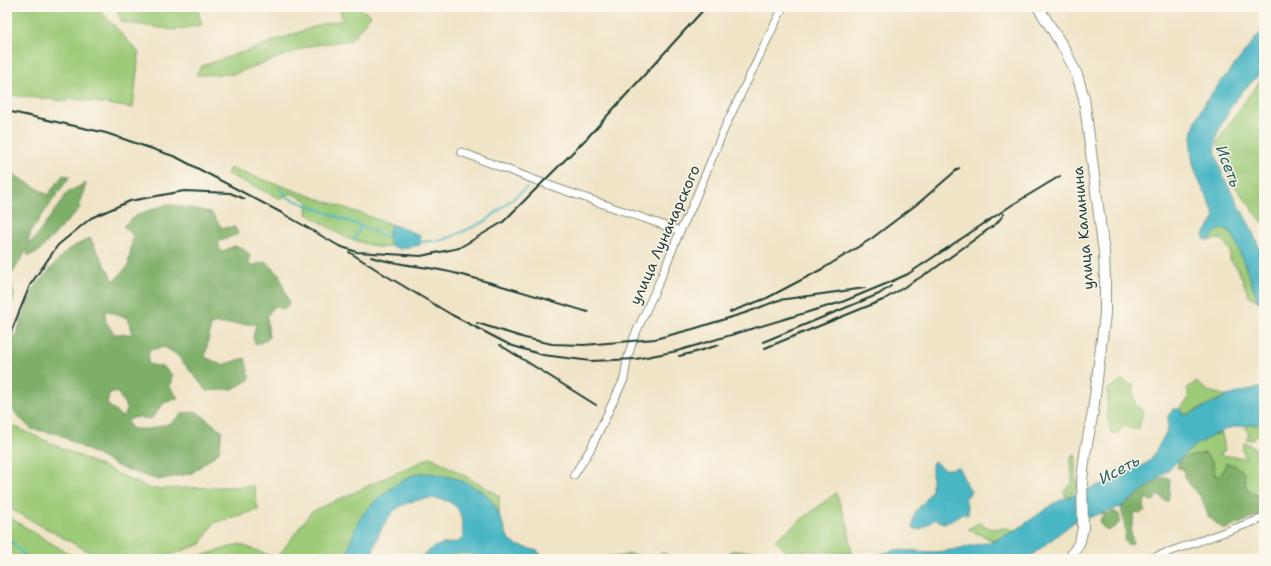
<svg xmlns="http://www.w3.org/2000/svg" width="1271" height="566" viewBox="0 0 1271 566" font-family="'Shantell Sans',sans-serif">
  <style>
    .green { fill: #9ecb78; stroke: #5e8456 }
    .forest { fill: #7eaf68; stroke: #4e764e; fill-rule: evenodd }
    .water { fill: #49b6c4; stroke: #347a7c }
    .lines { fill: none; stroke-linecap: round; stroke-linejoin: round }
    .stream { stroke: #49b6c4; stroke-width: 2 }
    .minor-casing { stroke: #88907e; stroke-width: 9 }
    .secondary-casing { stroke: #88907e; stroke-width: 12 }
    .minor { stroke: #fff; stroke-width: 7 }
    .secondary { stroke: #fff; stroke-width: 10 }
    .rail { stroke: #1f3d34; stroke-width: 2 }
    .labels { text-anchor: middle; stroke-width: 3; stroke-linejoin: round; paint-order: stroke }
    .street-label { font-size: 15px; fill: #1f3d34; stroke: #fbf7ec }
    .water-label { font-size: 16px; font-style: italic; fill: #2c615f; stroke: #fbf7ec }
  </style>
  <rect width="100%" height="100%" fill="#fbf7ec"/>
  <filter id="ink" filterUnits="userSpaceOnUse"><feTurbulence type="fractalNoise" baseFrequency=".025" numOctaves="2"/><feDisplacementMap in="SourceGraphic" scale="8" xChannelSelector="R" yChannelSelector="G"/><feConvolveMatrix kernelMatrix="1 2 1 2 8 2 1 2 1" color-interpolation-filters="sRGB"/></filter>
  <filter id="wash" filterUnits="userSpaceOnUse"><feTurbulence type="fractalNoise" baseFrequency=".012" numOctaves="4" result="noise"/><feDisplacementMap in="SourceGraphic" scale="16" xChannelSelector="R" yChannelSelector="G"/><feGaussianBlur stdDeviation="0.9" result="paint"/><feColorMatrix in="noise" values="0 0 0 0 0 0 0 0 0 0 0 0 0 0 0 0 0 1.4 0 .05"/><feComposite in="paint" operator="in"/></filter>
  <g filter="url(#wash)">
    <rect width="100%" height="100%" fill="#f0e4c7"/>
    <g class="green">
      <polygon points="7,7 97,7 139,53 133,108 69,98 68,101 7,95"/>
      <polygon points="115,7 197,7 202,25 174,30 122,22"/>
      <polygon points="339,7 356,7 371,15 351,40 310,46 234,74 196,75 202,66 252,49 322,24 343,20"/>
      <polygon points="1264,76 1264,224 1230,180 1217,142 1245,101"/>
      <polygon points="230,168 391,224 388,236 391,246 381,248 354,240 348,239 307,214 308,201 290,193 281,199 227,174"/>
      <polygon points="1223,228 1229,230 1234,238 1259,302 1249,296 1238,269 1230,260 1230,250 1221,239 1210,240 1217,230"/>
      <path d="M1122 380 1134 386C1131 397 1134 404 1143 411L1139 428 1132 429 1123 426 1117 434 1111 432 1107 415 1108 389Z"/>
      <polygon points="1196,382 1208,391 1227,396 1185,415 1182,413 1180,409 1189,398 1187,388"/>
      <polygon points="7,423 151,489 254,486 258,510 214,523 201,544 159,559 102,559 7,507"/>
      <polygon points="1264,423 1264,434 1260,433 1252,440 1246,439 1249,434 1246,428 1247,425"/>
      <path d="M1222 433 1225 450 1219 455 1246 458 1242 449 1245 442 1255 448 1257 458 1264 459V480L1259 483 1263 499 1246 488 1244 472 1222 474 1214 476 1213 463 1205 453 1179 459C1192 448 1206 436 1222 433Z"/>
      <polygon points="1074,454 1076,456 1075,474 1078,487 1070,496 1065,496 1064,490 1072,484 1071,457"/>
      <polygon points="431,457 499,495 499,514 493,503 486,494 465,482 453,478 429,473 418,473 410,476 378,499 352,537 346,559 192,559 239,544 277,558 311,512"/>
      <polygon points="836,493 848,526 852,554 817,551 786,551 775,540"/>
      <polygon points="7,516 77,559 7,559"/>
      <polygon points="979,523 991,529 1004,528 1016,530 994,541 968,529"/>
      <polygon points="730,551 754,551 764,557 753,559 604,559 609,556 615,557 630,554 646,557 663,553 673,557 688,558 710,558 726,556"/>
    </g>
    <g class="forest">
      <polygon points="7,166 18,177 48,195 63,175 70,176 31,231 28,243 33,241 68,192 86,183 79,209 38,252 28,256 27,250 10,277 14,295 13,302 7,299 7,240 10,217 7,212"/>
      <path d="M168 204 211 212 222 228 235 227 238 234 218 242 221 252 234 246 242 248 250 255 249 266 266 262 279 274 289 303 284 310 274 306 267 316 269 338 256 345 253 338 256 324H211L205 357 222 365 245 358 250 379 233 389 207 391 176 354 164 347 149 350 148 364 164 367 172 375 170 387 178 398 164 403 151 419 136 417 127 421 132 429H149L171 423 183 413 197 412 222 431 219 452 192 473 158 480 119 467 58 434 31 429 7 405V369L15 337 33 289 67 250 90 238 114 281 128 266 133 235 123 226 138 214ZM105 310 128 318 133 334H114L106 322ZM110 392 118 393 128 410 122 417 107 404Z"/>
      <polygon points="1205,453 1213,463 1215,476 1222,473 1226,463 1234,465 1244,472 1246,488 1263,499 1264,513 1224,530 1208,516 1201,497 1193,489 1184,476 1183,469 1177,468 1179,459"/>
      <polygon points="1168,477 1170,479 1169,495 1168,501 1163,500 1161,497 1156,495 1155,500 1151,501 1146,498 1144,504 1145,510 1140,514 1135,512 1131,531 1133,543 1128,545 1124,540 1126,532 1121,507 1158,479"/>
      <polygon points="1113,511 1119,514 1120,522 1115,527 1107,531 1099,523 1103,514 1110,513"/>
    </g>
    <g class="water">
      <path d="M1264 29V70L1242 92 1232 105 1223 121 1216 137 1215 148 1218 161 1223 176 1251 228 1264 259V311L1259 302 1234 237 1229 230C1219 227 1216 232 1210 240H1205L1203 236 1215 217C1210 200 1199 185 1194 167 1182 122 1211 94 1237 62 1246 51 1254 39 1264 29Z"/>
      <polygon points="391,224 420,235 420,245 400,249 391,246 388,236"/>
      <polygon points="1255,388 1264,388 1264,423 1247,425 1229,428 1214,435 1193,447 1158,479 1121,507 1074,522 1027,559 850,559 873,556 895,550 936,552 951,550 994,541 1016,530 1056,502 1126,474 1147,463 1152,458 1168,429 1168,416 1173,409 1180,409 1183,414 1188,415 1227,396"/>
      <path d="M934 461C944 470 945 471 958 467L971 492 965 499 968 509V515L961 514 952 521 943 523 935 519 920 530 913 528V522L915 512 925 501 932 490V465Z"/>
      <path d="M418 473H429L453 478 465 482 486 494 493 503 499 514 509 540 517 545 538 551 544 559H474L472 555 469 554H454L446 559H419C425 553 432 547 440 545 448 542 459 545 463 537 462 527 463 515 456 507 442 492 406 499 393 512 381 525 375 542 371 559H346C349 547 352 535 357 524 366 505 398 480 418 473Z"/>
      <polygon points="780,555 795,555 829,559 753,559"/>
    </g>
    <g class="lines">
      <g class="stream">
        <polyline points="279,189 289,198 361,226 354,240"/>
        <polyline points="361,226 391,239"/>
        <polyline points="419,242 444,240 486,221 527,187"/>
        <polyline points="7,537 28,559"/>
      </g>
    </g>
  </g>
  <g filter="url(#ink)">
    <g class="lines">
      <defs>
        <g id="minor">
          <polyline points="461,152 543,183 680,231"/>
          <polyline points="574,475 590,450 624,379 627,360 634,337 660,280 680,231 691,209 725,127 783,7"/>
          <polyline points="1149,559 1264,518"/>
        </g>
        <polyline id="secondary" points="1038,7 1065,50 1077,75 1084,98 1104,253 1105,282 1105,314 1093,412 1085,454 1082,480 1083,528 1080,541 1070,559"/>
      </defs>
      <use href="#minor" class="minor-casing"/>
      <use href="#secondary" class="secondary-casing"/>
      <use href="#minor" class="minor"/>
      <use href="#secondary" class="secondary"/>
      <g class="rail">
        <polyline points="592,7 614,7"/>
        <polyline points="7,111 106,133 176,157 282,213 339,246 357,252 421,256 459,248 503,222 587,138 706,7"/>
        <polyline points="349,252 385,275 452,315 510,345 543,355 591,361 636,359 677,351 842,302 888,283 908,274 1012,205 1060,176"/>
        <path d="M371 257C399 266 430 266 458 274 502 285 545 299 588 312"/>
        <polyline points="730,312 767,298 824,268 871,239 921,201 959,168"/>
        <polyline points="477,323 525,338 552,344 584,345 655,339 693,329 748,312 779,300 865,288"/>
        <polyline points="763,342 879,294 891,286"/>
        <polyline points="500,345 596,405"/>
        <polyline points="765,348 883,300 934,269 997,223 1004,214"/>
        <polyline points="7,352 11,332 30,285 58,245 91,218 130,201 184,191 230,193 245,199"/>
        <polyline points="679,356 692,353 719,345"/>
      </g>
    </g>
  </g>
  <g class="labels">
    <g class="street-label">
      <text transform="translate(1083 228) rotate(-95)" y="5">улица Калинина</text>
      <text transform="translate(665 235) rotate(-66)" y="5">улица Луначарского</text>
    </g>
    <g class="water-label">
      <text transform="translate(1229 166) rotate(69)" y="6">Исеть</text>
      <text transform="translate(1119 469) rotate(-28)" y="6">Исеть</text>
    </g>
  </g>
  <rect width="1271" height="566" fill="none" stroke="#fbf7ec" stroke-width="24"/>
</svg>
